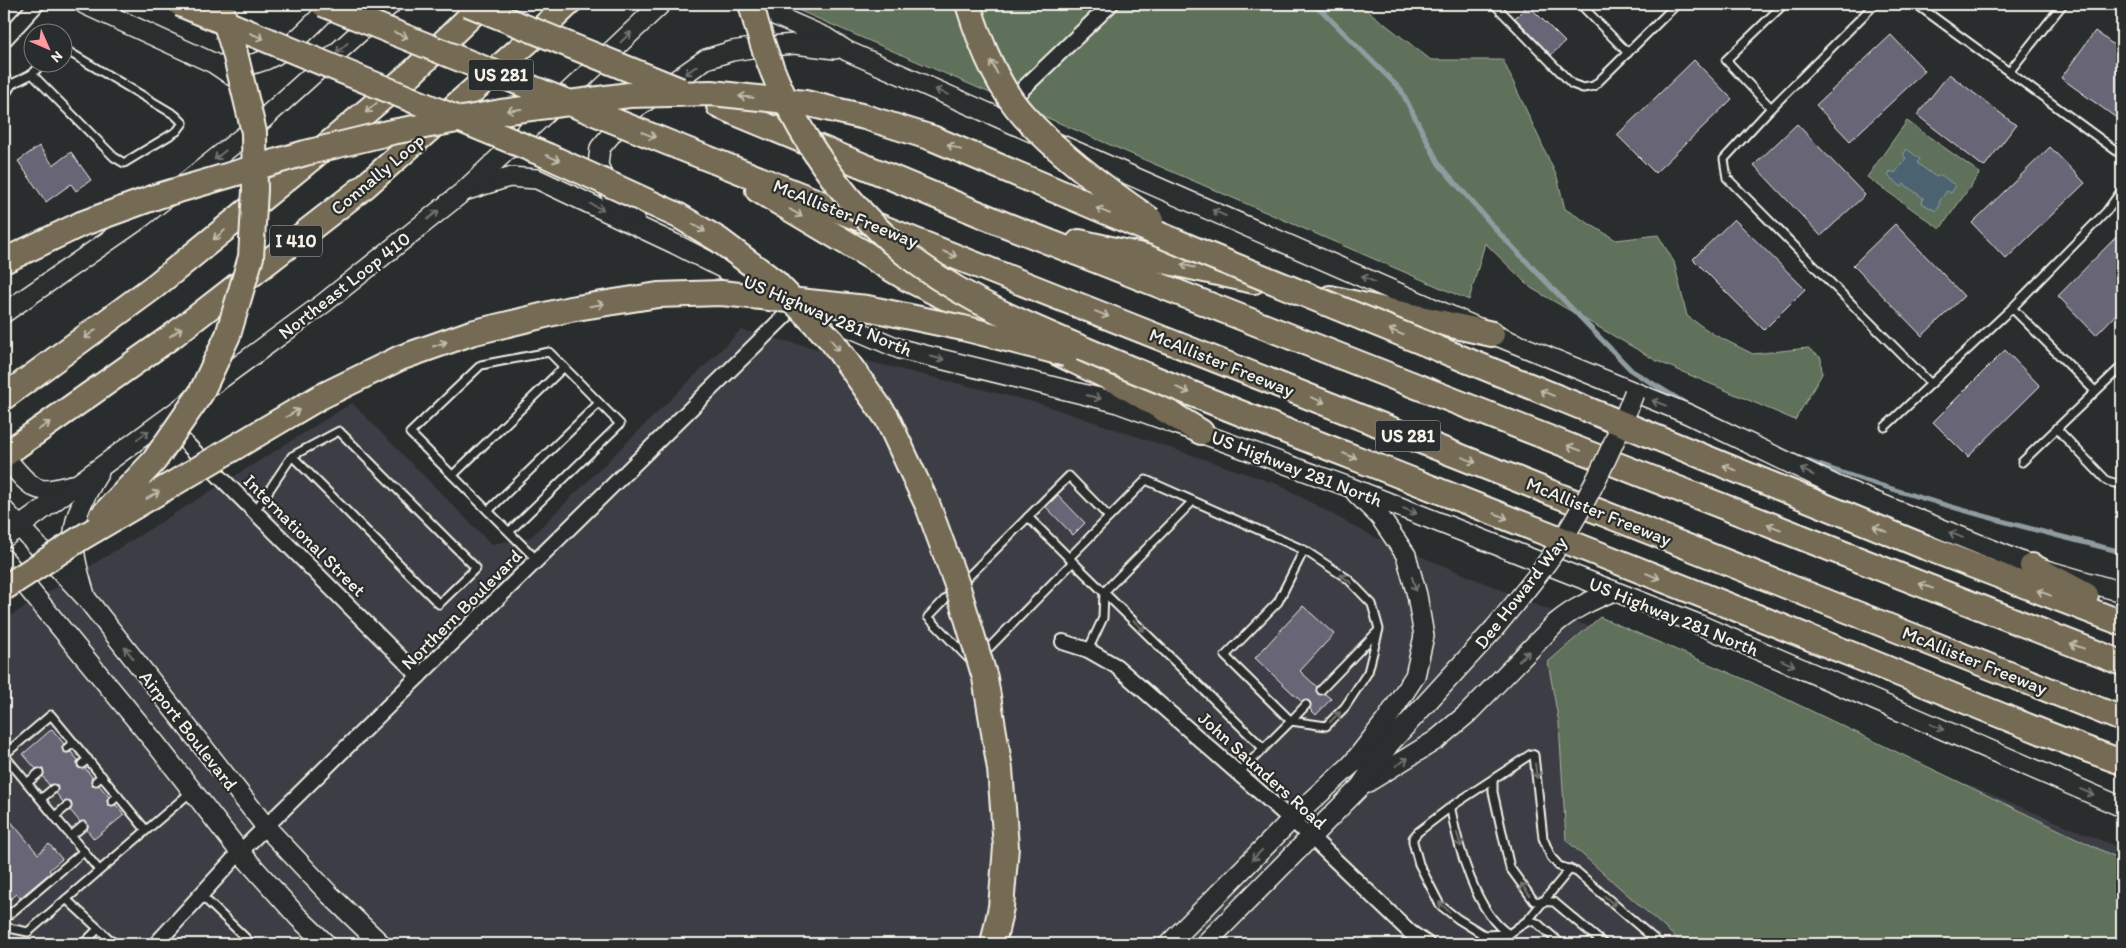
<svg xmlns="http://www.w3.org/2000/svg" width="2126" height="948" viewBox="0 0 2126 948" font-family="Itim,sans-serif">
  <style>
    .built { fill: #3c3e44 }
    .green { fill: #5e715a; stroke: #a9b1a1 }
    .water { fill: #4b6470; stroke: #8f9ca0 }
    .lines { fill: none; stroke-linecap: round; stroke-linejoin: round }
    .stream { stroke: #8f9ca0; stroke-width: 5 }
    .building { fill: #676577; stroke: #f4f1e8 }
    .service-casing { stroke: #f4f1e8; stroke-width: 11 }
    .minor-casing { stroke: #f4f1e8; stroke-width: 18 }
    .secondary-casing { stroke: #f4f1e8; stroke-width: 22 }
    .motorway-casing { stroke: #f4f1e8; stroke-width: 28 }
    .service { stroke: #2a2d2e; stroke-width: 7 }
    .minor { stroke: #2a2d2e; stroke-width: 14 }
    .secondary { stroke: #2a2d2e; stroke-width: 19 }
    .motorway { stroke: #746b52; stroke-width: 24 }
    .secondary-bridge-casing { stroke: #f4f1e8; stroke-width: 22; stroke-linecap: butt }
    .motorway-bridge-casing { stroke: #f4f1e8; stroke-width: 28; stroke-linecap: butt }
    .secondary-bridge { stroke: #2a2d2e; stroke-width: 19 }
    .motorway-bridge { stroke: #746b52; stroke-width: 24 }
    .oneway { stroke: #c1bbac }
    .oneway2 { stroke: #71726f }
    .labels { text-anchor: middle; stroke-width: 4.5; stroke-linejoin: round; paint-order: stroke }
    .shield { fill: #2a2d2e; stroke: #b7b6b0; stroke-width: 1 }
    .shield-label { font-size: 18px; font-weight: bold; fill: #f4f1e8 }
    .street-label { font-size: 19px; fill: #f4f1e8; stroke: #2a2d2e }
  </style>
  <rect width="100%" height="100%" fill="#2a2d2e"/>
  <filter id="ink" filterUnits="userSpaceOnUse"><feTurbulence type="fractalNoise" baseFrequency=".02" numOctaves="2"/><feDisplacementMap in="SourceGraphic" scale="10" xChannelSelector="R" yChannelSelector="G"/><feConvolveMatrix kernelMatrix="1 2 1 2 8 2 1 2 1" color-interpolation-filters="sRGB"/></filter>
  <g filter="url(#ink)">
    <polygon class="built" points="741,330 1041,404 1277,484 1372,536 2122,849 2122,944 4,944 4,620 352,403 491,544 531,537"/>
    <g class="green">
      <polygon points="784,4 1359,4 1431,60 1503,60 1557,177 1565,209 1616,240 1658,235 1674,262 1687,316 1713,334 1753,354 1808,348 1821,358 1822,374 1795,420 1657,361 1531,288 1485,243 1469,300"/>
      <polygon points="1907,121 1980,173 1940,229 1867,177"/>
      <polygon points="1600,617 1753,683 2122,860 2122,944 1683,944 1566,840 1559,723 1548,662"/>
    </g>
    <polygon class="water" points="1907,149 1920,159 1917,163 1936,177 1941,175 1956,186 1951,193 1947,191 1939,202 1940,205 1936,211 1922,203 1923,198 1904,184 1902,187 1888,176 1891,171 1895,173 1906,158 1903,155"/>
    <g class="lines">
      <g class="stream">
        <polyline points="1311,4 1323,12 1401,90 1439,164 1500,234 1632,371 1688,405"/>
        <path d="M1794 456C1901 495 2012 525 2122 552"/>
      </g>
    </g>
    <g class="building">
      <polygon points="1528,5 1565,42 1551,55 1515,18"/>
      <polygon points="2095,31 2122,51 2122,122 2061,78"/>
      <polygon points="1891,35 1925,71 1850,141 1816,105"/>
      <polygon points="1694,60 1732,99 1655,173 1617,135"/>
      <polygon points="1949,74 2016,125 1984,167 1917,115"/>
      <polygon points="1797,124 1865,195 1821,236 1754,165"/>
      <polygon points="39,146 53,165 71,152 91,180 76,191 71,184 46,202 18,161"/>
      <polygon points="2050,147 2085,183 2006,259 1972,223"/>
      <polygon points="1734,219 1805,289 1764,330 1693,259"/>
      <polygon points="1895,224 1964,296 1922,336 1853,265"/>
      <polygon points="2122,231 2122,308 2096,335 2058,296"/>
      <polygon points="2005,350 2040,386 1968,457 1933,422"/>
      <polygon points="1058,495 1085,523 1073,535 1046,507"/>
      <polygon points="1303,606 1334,634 1300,671 1317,687 1316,691 1318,694 1325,694 1331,699 1316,715 1310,709 1311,704 1309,701 1302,702 1255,658"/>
      <polygon points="52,729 64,744 62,748 63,751 67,753 71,752 78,760 77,764 78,768 85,768 92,777 91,781 92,785 99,785 109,797 107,801 108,805 116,805 124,815 94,839 87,830 88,826 87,822 80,822 70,810 72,806 71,802 63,802 56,793 58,789 57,785 49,785 43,777 44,773 43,769 36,769 23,754"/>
      <polygon points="4,813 38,854 49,844 62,859 49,870 51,872 20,898 17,894 4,904"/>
    </g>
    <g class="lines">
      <defs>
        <g id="service">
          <polyline points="1494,4 1572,84 1583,88 1594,86 1677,4"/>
          <polyline points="1580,4 1628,53"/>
          <polyline points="1875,4 1771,108 1724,159 1727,178 1931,384"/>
          <polyline points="1916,4 2009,72 2063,4"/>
          <polyline points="2009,72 2122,155"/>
          <polyline points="32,74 114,157 124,163 177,131 183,123 175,115 64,49 62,50"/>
          <polyline points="4,77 12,84 32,74 44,62"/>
          <polyline points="4,97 12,84"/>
          <polyline points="1771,108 1726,60 1784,4"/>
          <polyline points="2012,308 2095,391"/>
          <polyline points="1885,427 2012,308 2106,212 2122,190"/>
          <polyline points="2056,428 2107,481 2122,485"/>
          <polyline points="2022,462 2122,366"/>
          <polyline points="453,475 564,367"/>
          <polyline points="255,511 292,456 339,431 476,568 439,604 292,456"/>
          <polyline points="488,511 599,403"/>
          <polyline points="1028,517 1072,561"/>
          <polyline points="509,532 620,424 549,352 481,365 410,433 537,560"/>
          <polyline points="1069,558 1146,480 1304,550 1348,579 1372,604 1379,629 1368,672 1345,707 1326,726 1291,721"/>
          <polyline points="961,584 1069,476 1109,517"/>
          <polyline points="953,591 928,617 972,662"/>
          <polyline points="1088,650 1103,618 1104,592 1193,501"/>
          <polyline points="983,654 1073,562 1263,748"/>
          <polyline points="1321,690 1378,631"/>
          <polyline points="1291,721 1306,705"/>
          <polyline points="67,748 74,743"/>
          <polyline points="4,755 51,715 146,830"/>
          <polyline points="4,755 99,870"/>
          <polyline points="82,764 88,759"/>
          <polyline points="1239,773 1291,721 1225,656 1278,602 1304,550"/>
          <polyline points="1493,780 1493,792 1510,868 1534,901 1554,902 1604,944"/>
          <polyline points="96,781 102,776"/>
          <polyline points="27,783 39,773"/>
          <polyline points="41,799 53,789"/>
          <polyline points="112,801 118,796"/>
          <polyline points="1452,806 1418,832 1413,838 1413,842 1419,864 1440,905 1458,919 1484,935 1509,934 1528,920 1570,869"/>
          <polyline points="55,816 67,806"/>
          <polyline points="71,836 83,826"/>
          <polyline points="201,895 252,944"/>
          <polyline points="66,899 115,944"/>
          <polyline points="4,919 84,851"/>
          <polyline points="1528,920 1537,923 1561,944"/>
          <polyline points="4,927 28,932 192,791"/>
          <path d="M1509 934C1476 914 1458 846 1451 810L1452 806 1531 754 1534 755 1543 838 1551 857 1559 866 1577 872 1660 944"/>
          <polyline points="83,944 98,929"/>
          <polyline points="1476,944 1484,935"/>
        </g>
        <g id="minor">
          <polyline points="4,40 37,4"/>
          <polyline points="1007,104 1111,4"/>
          <polyline points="171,428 419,676"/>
          <polyline points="1063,642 1088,650 1116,666 1311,837 1411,933 1427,944"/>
          <polyline points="156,944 240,852 796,305"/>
        </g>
        <g id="secondary">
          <polyline points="84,4 213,63 244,84 246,88"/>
          <polyline points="749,4 825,37 847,51 1492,334 1688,414 1837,486 2032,566 2122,592"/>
          <path d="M224 64C231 64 238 66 244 65 281 63 308 28 333 4"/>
          <polyline points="464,191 509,177 537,179 675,244 777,296"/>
          <polyline points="635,215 613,199 598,165 600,148 629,113 706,59 732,51 758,47 795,44 835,49"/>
          <polyline points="802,307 900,349 1115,402 1349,487 1698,624 2122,807"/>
          <polyline points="4,313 137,221 249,132 391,4"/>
          <path d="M4 456C13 466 26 485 39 489 49 492 63 487 72 485"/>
          <polyline points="4,510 86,598 266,827 329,894 381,944"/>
          <polyline points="4,538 324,303 464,191 661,4"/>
          <polyline points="4,559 156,744 240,852 298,917 326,944"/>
          <path d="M85 595C68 538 68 523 99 472"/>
          <polyline points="1352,764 1387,719 1415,676 1424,636 1417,595 1406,555 1380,517 1356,493"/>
          <path d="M1365 784 1436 740 1467 714 1556 623C1574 608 1592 600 1614 591"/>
          <polyline points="1169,944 1291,820 1352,764 1362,758"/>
          <polyline points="1205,944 1360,787 1390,743 1493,630"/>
        </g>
        <g id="motorway">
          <polyline points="719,106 1006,225 2122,663"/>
          <polyline points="679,147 2122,719"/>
          <polyline points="758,190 908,279 995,322"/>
          <polyline points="1079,242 1254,281"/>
          <polyline points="1330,298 1492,334"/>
          <polyline points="1047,348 1122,384 1201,432"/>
          <polyline points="4,397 155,286 313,157 414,71 483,4"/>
          <polyline points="4,455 175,334 364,187 532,38 568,4"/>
          <polyline points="1925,547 2122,623"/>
          <polyline points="2032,566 2086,595"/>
        </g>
      </defs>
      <use href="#service" class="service-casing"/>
      <use href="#minor" class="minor-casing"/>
      <use href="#secondary" class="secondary-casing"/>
      <use href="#motorway" class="motorway-casing"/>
      <use href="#service" class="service"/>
      <use href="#minor" class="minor"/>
      <use href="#secondary" class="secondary"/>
      <use href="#motorway" class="motorway"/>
      <defs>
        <path id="secondary-bridge" d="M1493 630C1520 597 1548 565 1569 529 1595 486 1616 440 1634 393"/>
        <g id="motorway-bridge">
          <polyline points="180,4 548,156 679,216 719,240 775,282 832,341 887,418 928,506 957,585 985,678 1000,769 1006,847 1001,907 993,944"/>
          <polyline points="323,4 679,147"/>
          <polyline points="468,4 680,90"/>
          <path d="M751 4C776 106 835 202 920 265 971 302 1029 326 1086 350 1184 392 1283 430 1381 468 1540 531 1699 593 1858 657 1946 692 2033 731 2122 762"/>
          <path d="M968 4C979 40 998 88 1024 116 1059 154 1108 191 1151 220"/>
          <polyline points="4,261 81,224 158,196 305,153 392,132 501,112 629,95 712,93 805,103 865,117 932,138 1196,250 1925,547"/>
          <polyline points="101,517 154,461 201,393 228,335 251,257 255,190 254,132 235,53 222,12"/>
          <polyline points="4,588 81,538 320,397 400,358 471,333 570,309 658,295 721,293 867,308 963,328 1066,354"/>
        </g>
      </defs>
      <use href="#secondary-bridge" class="secondary-bridge-casing"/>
      <use href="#motorway-bridge" class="motorway-bridge-casing"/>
      <use href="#secondary-bridge" class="secondary-bridge"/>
      <use href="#motorway-bridge" class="motorway-bridge"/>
    </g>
    <defs><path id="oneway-shaft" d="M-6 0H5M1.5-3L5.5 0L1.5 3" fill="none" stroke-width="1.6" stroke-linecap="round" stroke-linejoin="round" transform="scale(1.25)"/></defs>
    <g class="oneway">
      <use href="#oneway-shaft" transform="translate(401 35) rotate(22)"/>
      <use href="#oneway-shaft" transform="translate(257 36) rotate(23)"/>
      <use href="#oneway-shaft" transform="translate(994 67) rotate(-117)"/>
      <use href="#oneway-shaft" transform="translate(746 97) rotate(-174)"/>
      <use href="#oneway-shaft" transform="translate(371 108) rotate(139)"/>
      <use href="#oneway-shaft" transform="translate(514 110) rotate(173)"/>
      <use href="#oneway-shaft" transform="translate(649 135) rotate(22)"/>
      <use href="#oneway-shaft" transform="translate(954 147) rotate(-157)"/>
      <use href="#oneway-shaft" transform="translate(553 158) rotate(24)"/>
      <use href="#oneway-shaft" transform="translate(1103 211) rotate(-157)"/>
      <use href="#oneway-shaft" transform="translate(796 213) rotate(31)"/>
      <use href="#oneway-shaft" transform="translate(699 228) rotate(31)"/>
      <use href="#oneway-shaft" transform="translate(219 235) rotate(141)"/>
      <use href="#oneway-shaft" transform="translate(950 254) rotate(22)"/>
      <use href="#oneway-shaft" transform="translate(1188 266) rotate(-167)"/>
      <use href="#oneway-shaft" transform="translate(597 305) rotate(-9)"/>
      <use href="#oneway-shaft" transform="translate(1102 314) rotate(22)"/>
      <use href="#oneway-shaft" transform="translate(176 332) rotate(-36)"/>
      <use href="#oneway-shaft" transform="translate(1396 332) rotate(-158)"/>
      <use href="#oneway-shaft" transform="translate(90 334) rotate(144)"/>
      <use href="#oneway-shaft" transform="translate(440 344) rotate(-19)"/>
      <use href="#oneway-shaft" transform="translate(835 345) rotate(53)"/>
      <use href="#oneway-shaft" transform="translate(1183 390) rotate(22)"/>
      <use href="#oneway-shaft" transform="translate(1547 393) rotate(-158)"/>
      <use href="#oneway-shaft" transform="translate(1318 400) rotate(22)"/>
      <use href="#oneway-shaft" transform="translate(293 413) rotate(-30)"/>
      <use href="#oneway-shaft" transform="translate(44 426) rotate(-35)"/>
      <use href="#oneway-shaft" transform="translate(1574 448) rotate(-159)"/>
      <use href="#oneway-shaft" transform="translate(1350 456) rotate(22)"/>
      <use href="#oneway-shaft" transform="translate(1469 460) rotate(22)"/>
      <use href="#oneway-shaft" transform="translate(1730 468) rotate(-158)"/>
      <use href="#oneway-shaft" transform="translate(153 495) rotate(-31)"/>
      <use href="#oneway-shaft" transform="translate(1501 516) rotate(22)"/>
      <use href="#oneway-shaft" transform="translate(1774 527) rotate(-159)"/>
      <use href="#oneway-shaft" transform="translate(1880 529) rotate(-158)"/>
      <use href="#oneway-shaft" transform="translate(1653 576) rotate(22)"/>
      <use href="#oneway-shaft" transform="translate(1926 586) rotate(-159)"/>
      <use href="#oneway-shaft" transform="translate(2044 593) rotate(-159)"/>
      <use href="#oneway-shaft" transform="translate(2077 646) rotate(-159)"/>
    </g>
    <g class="oneway2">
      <use href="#oneway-shaft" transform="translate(626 37) rotate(-44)"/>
      <use href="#oneway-shaft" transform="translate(342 48) rotate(138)"/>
      <use href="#oneway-shaft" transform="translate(691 70) rotate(145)"/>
      <use href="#oneway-shaft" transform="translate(942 92) rotate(-157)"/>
      <use href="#oneway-shaft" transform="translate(220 155) rotate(141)"/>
      <use href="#oneway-shaft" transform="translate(597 207) rotate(25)"/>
      <use href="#oneway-shaft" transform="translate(1219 213) rotate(-156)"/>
      <use href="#oneway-shaft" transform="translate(433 215) rotate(-39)"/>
      <use href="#oneway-shaft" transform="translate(1368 279) rotate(-156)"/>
      <use href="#oneway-shaft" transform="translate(937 358) rotate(14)"/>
      <use href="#oneway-shaft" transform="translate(1094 397) rotate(14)"/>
      <use href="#oneway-shaft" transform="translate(1659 403) rotate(-159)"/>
      <use href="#oneway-shaft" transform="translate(143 435) rotate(-36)"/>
      <use href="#oneway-shaft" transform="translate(1807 472) rotate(-154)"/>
      <use href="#oneway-shaft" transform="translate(1410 511) rotate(22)"/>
      <use href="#oneway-shaft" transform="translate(1956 535) rotate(-158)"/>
      <use href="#oneway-shaft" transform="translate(1346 579) rotate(-142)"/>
      <use href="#oneway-shaft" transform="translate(1414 584) rotate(74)"/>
      <use href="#oneway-shaft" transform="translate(1139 626) rotate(44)"/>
      <use href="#oneway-shaft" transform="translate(129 653) rotate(-128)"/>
      <use href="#oneway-shaft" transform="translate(1524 656) rotate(-45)"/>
      <use href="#oneway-shaft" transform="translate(1788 663) rotate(23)"/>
      <use href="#oneway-shaft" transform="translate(1335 717) rotate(-45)"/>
      <use href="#oneway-shaft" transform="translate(1937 727) rotate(23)"/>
      <use href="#oneway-shaft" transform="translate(1402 762) rotate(-32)"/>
      <use href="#oneway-shaft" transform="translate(1536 771) rotate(84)"/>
      <use href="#oneway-shaft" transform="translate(2087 792) rotate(23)"/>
      <use href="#oneway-shaft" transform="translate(1459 840) rotate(73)"/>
      <use href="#oneway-shaft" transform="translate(1257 855) rotate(135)"/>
      <use href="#oneway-shaft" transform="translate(1525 889) rotate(-126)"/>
      <use href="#oneway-shaft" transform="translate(1610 901) rotate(42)"/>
      <use href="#oneway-shaft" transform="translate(1444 907) rotate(-137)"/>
    </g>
  </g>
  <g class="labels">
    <g class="shield">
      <rect x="468.5" y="59.5" width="65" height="31" rx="4"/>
      <rect x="270" y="225.5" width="52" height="31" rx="4"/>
      <rect x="1375.5" y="420.5" width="65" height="31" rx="4"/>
    </g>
    <g class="shield-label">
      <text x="501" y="81">US 281</text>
      <text x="296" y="247">I 410</text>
      <text x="1408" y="442">US 281</text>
    </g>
    <g class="street-label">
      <text transform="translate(377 174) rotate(-40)" y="7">Connally Loop</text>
      <text transform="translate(846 213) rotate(22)" y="7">McAllister Freeway</text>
      <text transform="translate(344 285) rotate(-38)" y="7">Northeast Loop 410</text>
      <text transform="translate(828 315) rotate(23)" y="7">US Highway 281 North</text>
      <text transform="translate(1222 362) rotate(22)" y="7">McAllister Freeway</text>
      <text transform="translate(1297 468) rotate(21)" y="7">US Highway 281 North</text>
      <text transform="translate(1599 511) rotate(22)" y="7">McAllister Freeway</text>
      <text transform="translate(305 535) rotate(45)" y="7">International Street</text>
      <text transform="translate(1520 592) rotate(-52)" y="7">Dee Howard Way</text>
      <text transform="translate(461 609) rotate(-45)" y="7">Northern Boulevard</text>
      <text transform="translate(1674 616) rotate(22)" y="7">US Highway 281 North</text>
      <text transform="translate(1975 660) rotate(22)" y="7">McAllister Freeway</text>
      <text transform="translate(189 730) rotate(52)" y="7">Airport Boulevard</text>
      <text transform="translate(1263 770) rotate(42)" y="7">John Saunders Road</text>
    </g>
  </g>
  <rect width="2126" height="948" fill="none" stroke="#2a2d2e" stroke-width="20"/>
  <rect x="10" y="10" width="2106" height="928" fill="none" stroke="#f4f1e8" stroke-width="2" filter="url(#ink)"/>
  <g transform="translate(48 48) rotate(135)"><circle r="24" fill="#2a2d2e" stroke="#7b7b78"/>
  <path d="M0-4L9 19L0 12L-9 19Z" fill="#ff9aa2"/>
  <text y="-8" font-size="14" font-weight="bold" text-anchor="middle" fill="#f4f1e8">N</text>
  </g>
</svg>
